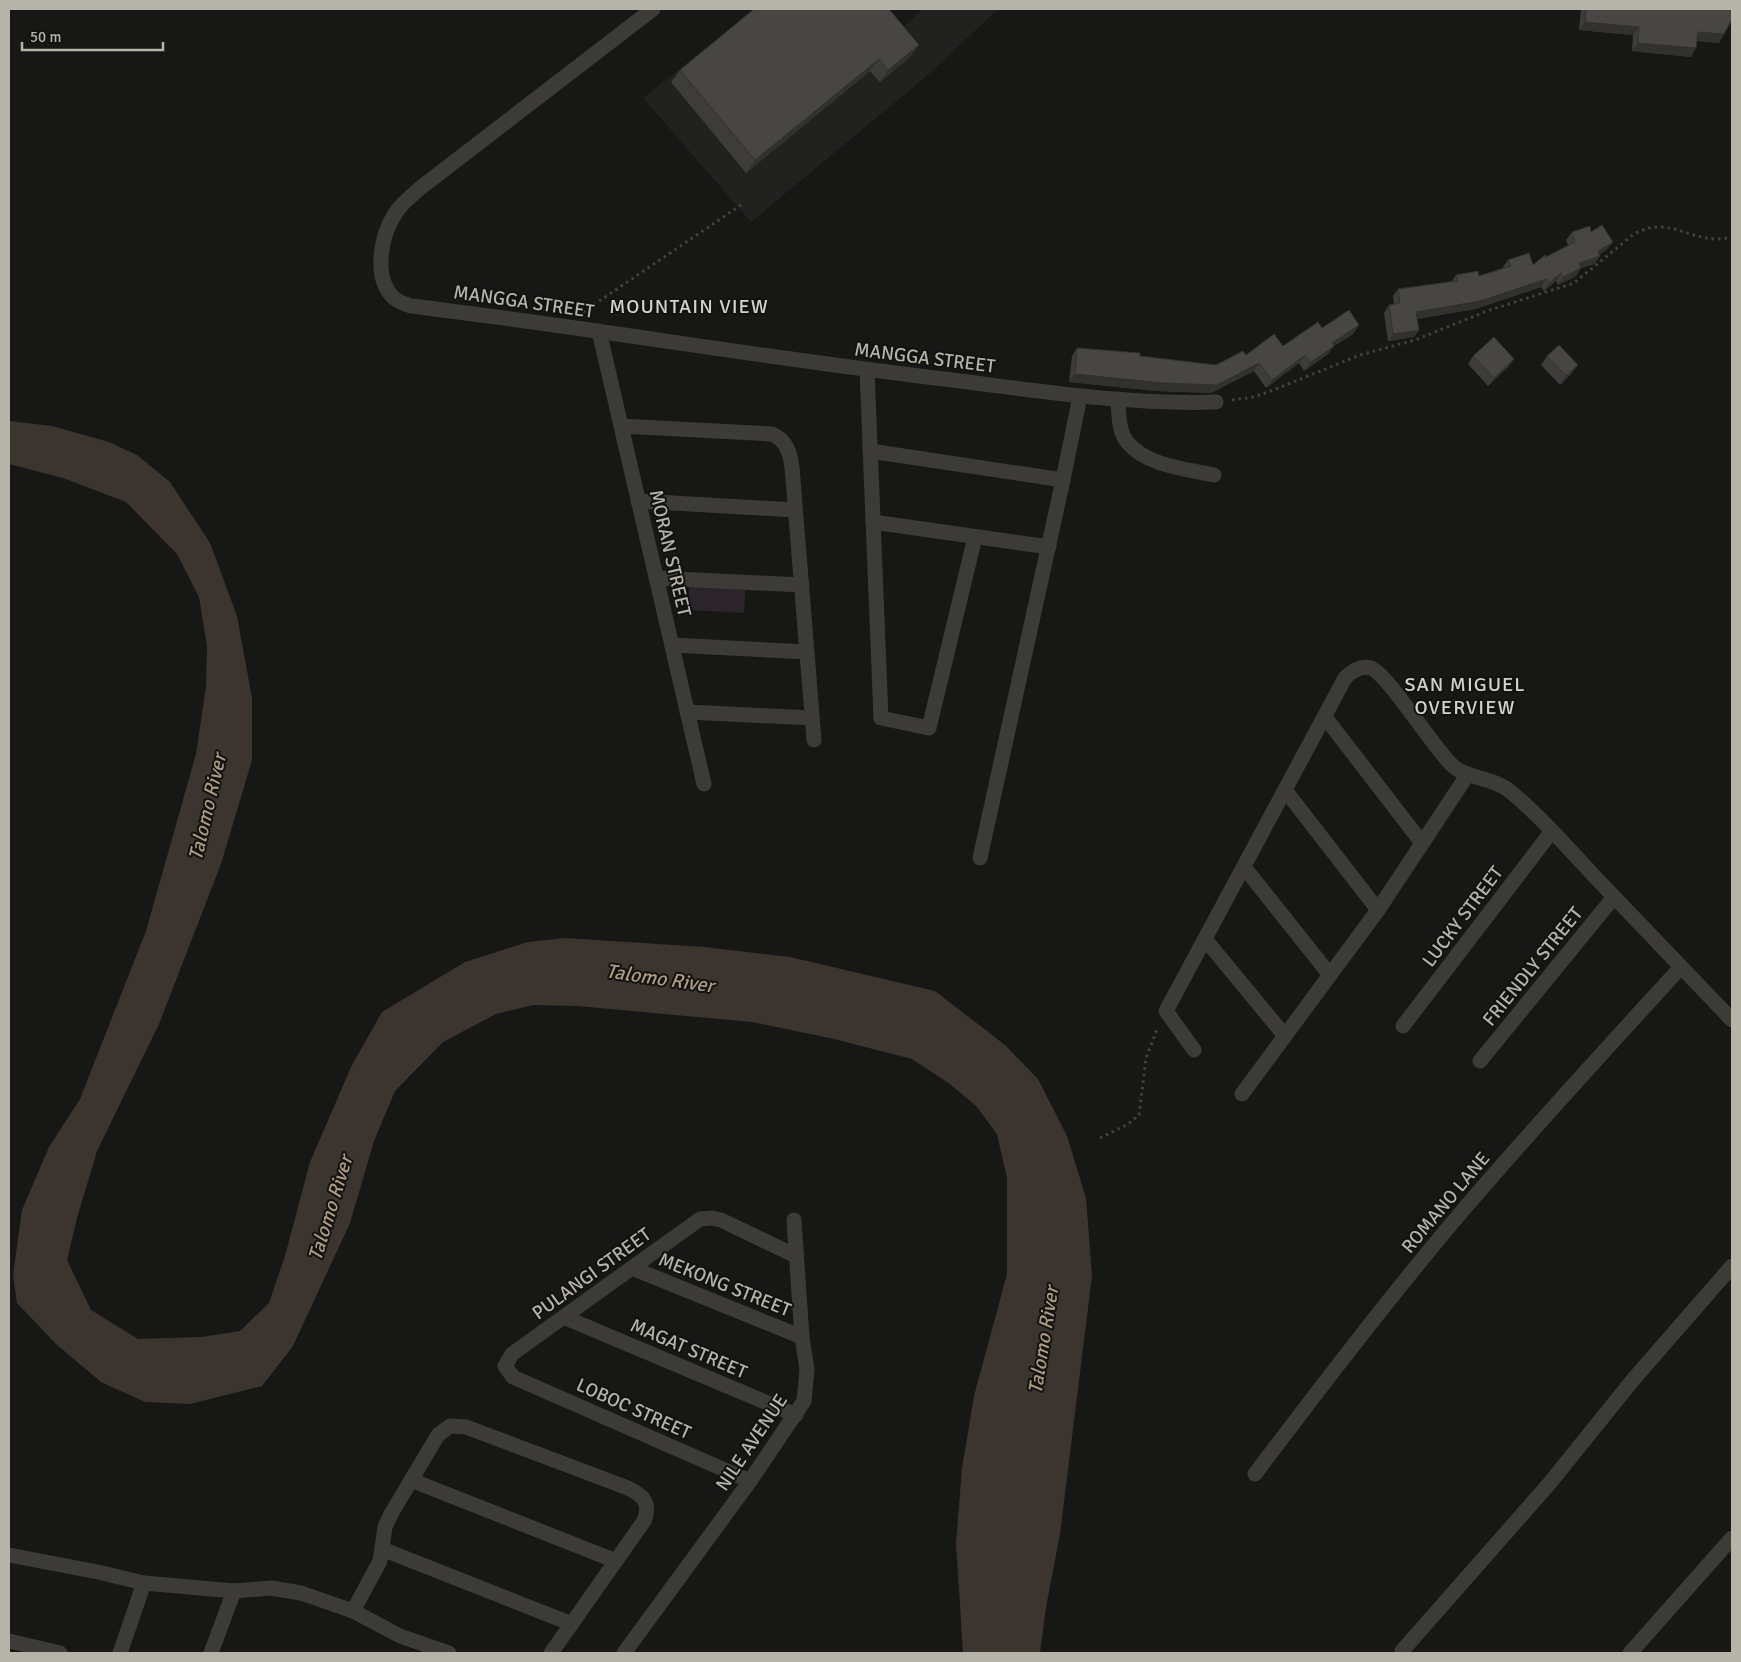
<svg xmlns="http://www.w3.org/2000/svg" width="1741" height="1662" viewBox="0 0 1741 1662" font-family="Signika,sans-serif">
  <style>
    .built { fill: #21211f }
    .green { fill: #2c242b }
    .water { fill: #3c352f }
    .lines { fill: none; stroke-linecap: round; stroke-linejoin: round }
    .path { stroke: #43413d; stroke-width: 3; stroke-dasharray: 2.5 4; stroke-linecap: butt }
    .street { stroke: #3c3b37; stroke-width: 15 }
    .wall { fill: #3d3c3a }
    .shaded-wall { fill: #32312f }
    .building { fill: #474643; stroke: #32312f }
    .labels { text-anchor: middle; stroke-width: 4; stroke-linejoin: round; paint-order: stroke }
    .street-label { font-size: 19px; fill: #b6b3a9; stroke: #121211 }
    .neighbourhood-label { font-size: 20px; letter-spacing: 1px; fill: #d3d1c9; stroke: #121211 }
    .water-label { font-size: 20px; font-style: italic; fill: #ae9982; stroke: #121211 }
  </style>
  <rect width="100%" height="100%" fill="#171716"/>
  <polygon class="built" points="755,9 896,34 923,9 998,9 928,75 751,222 643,98"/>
  <polygon class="green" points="690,573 746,576 744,613 688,610"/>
  <polygon class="water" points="9,421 52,426 109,442 137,455 170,482 210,543 237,616 252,698 252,760 221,864 159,1024 97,1151 77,1218 67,1260 91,1310 138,1339 201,1337 240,1331 269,1303 285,1256 310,1162 352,1065 382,1012 465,962 528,942 565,938 704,947 790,957 935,991 1005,1045 1038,1079 1067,1136 1086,1198 1092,1276 1060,1534 1046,1607 1040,1653 963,1653 956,1543 962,1468 974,1396 1007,1274 1007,1178 997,1134 976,1106 950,1084 912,1059 834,1039 752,1022 577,1006 533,1005 496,1014 443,1042 395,1091 374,1141 350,1223 293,1346 262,1386 190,1404 145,1402 101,1382 56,1344 17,1303 13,1275 22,1210 49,1147 80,1099 146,931 196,754 206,687 207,646 199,597 177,554 126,502 63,478 9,464"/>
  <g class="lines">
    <g class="path">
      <polyline points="583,312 744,203"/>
      <path d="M1232 400 1254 397 1276 389 1360 355 1415 340 1487 311 1574 283 1634 234C1673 213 1692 247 1732 237"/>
      <polyline points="1100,1138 1128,1124 1139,1115 1146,1058 1158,1027"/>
    </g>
    <g class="street">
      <path d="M653 9 419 189C412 196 402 203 397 211 381 233 372 278 394 298 398 302 406 304 411 306 592 328 771 359 952 380 1040 391 1128 405 1216 402"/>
      <polyline points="599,331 704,784"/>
      <polyline points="867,370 881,718 929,728 975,537"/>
      <path d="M1118 399C1119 413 1118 432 1128 443 1147 466 1187 469 1214 475"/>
      <path d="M621 426 772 434C786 440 790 452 792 467L814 740"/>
      <polyline points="870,451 1063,480"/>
      <polyline points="638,501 795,510"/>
      <polyline points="873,522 1049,547"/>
      <polyline points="656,578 802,585"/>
      <polyline points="672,645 807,652"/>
      <polyline points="687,712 812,718"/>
      <polyline points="1325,717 1422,843"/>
      <polyline points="1285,790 1378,910"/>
      <polyline points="980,858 1063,480 1080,396"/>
      <polyline points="1244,867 1330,975"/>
      <polyline points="1205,939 1285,1036"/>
      <polyline points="1403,1026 1552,831"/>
      <path d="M1194 1050 1166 1011 1345 678C1352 671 1361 665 1371 668 1388 674 1433 748 1453 766 1467 779 1493 777 1511 792 1542 818 1569 849 1596 878 1642 926 1687 973 1732 1020"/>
      <polyline points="1480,1061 1614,897"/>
      <polyline points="1242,1094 1378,910 1468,774"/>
      <polyline points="632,1268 802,1337"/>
      <polyline points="566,1318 796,1415"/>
      <path d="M1255 1474C1323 1384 1391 1295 1464 1209 1534 1127 1608 1047 1681 967"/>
      <polyline points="411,1480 616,1561"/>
      <polyline points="750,1481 513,1377 505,1366 512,1354 700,1219 712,1218 721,1220 796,1256"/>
      <polyline points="382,1549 572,1624"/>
      <polyline points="9,1555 98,1572 144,1583 234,1591 271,1588 301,1593 353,1611 400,1636 449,1653"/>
      <path d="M353 1611 380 1561 385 1527 391 1514 438 1435 450 1426 466 1427 628 1488C644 1496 651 1503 644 1521L551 1653"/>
      <polyline points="9,1641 60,1653"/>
      <polyline points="1402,1651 1549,1484 1632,1381 1732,1266"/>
      <polyline points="120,1653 144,1583"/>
      <polyline points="211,1653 234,1591"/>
      <polyline points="624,1653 750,1481 804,1401 807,1370 802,1337 794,1220"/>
      <polyline points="1630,1653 1732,1538"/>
    </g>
  </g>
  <g class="wall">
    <polygon points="1581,9 1732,9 1724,34 1719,43 1697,41 1691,57 1632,51 1633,35 1579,30"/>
    <polygon points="910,57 880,82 870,71 746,173 671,82 680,70"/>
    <polygon points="1572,232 1591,232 1613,242 1607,249 1599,255 1600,256 1594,264 1581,268 1576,276 1558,285 1556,281 1544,291 1541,287 1475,309 1417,319 1419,330 1414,337 1388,341 1384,313 1389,305 1394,304 1393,296 1398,289 1452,281 1456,275 1479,276 1503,268 1503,267 1508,260 1533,265 1546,257 1568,245 1566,240"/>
    <polygon points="1359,325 1353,334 1334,346 1328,354 1304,371 1299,363 1266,388 1254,371 1211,393 1157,391 1069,382 1072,356 1077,348 1140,356 1216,365 1246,355 1283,346 1322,328"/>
    <polygon points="1473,356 1514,359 1508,367 1488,386 1468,364"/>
    <polygon points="1547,356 1572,373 1560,385 1541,365"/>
  </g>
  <g class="shaded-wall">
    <polygon points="1585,22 1639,27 1633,35 1579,30"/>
    <polygon points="1698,32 1724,34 1719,43 1692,40"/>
    <polygon points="1638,43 1696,48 1691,57 1632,51"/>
    <polygon points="919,45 910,57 880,82 888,70"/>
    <polygon points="879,59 870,71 746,173 755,160"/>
    <polygon points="1613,242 1607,249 1593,258 1600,256 1594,264 1581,268 1576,276 1558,285 1563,277 1579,263"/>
    <polygon points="1561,273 1556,281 1544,291 1549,283"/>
    <polygon points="1546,279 1541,287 1475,309 1411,320 1416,312"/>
    <polygon points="1359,325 1353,334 1334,346 1328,354 1304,371 1310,363 1332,343"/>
    <polygon points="1419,330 1414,337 1388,341 1393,334"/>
    <polygon points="1305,355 1299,363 1266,388 1272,380"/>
    <polygon points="1514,359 1508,367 1488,386 1494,378"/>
    <polygon points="1259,363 1254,371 1211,393 1157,391 1069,382 1075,374"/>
    <polygon points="1578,365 1572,373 1560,385 1566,376"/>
  </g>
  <g class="building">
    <polygon points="754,9 889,9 919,45 888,70 879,59 755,160 680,70"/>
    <polygon points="1586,9 1732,9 1732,19 1724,34 1698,32 1696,48 1638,43 1639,27 1585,22"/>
    <polygon points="1602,225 1613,242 1598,251 1600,256 1579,263 1581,268 1563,277 1561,273 1549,283 1546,279 1480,301 1416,312 1419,330 1393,334 1389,305 1400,303 1398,289 1458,281 1456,275 1478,271 1479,276 1511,266 1508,260 1529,253 1533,265 1545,255 1546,257 1575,242 1572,232 1590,226 1591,232"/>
    <polygon points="1349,310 1359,325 1332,343 1334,346 1310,363 1305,355 1272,380 1259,363 1217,385 1163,383 1075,374 1077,348 1140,353 1140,356 1216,365 1243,351 1246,355 1274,334 1283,346 1318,322 1322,328"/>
    <polygon points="1494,337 1514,359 1494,378 1473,356"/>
    <polygon points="1559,345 1578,365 1566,376 1547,356"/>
  </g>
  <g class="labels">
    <g class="street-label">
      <text transform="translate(524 301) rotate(8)" y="7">MANGGA STREET</text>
      <text transform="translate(925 357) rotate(7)" y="7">MANGGA STREET</text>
      <text transform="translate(671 553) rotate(77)" y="7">MORAN STREET</text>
      <text transform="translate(1462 916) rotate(-53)" y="7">LUCKY STREET</text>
      <text transform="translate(1532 966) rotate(-51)" y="7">FRIENDLY STREET</text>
      <text transform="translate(1445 1202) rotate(-50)" y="7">ROMANO LANE</text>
      <text transform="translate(591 1273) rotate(-36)" y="7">PULANGI STREET</text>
      <text transform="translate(725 1284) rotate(22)" y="7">MEKONG STREET</text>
      <text transform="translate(689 1348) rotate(23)" y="7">MAGAT STREET</text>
      <text transform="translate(634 1408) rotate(24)" y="7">LOBOC STREET</text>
      <text transform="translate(751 1442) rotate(-56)" y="7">NILE AVENUE</text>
    </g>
    <g class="neighbourhood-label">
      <text x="689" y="313">MOUNTAIN VIEW</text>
      <text x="1465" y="691">SAN MIGUEL<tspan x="1465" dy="23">OVERVIEW</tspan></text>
    </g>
    <g class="water-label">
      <text transform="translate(207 807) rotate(-77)" y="7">Talomo River</text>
      <text transform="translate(660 978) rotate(8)" y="7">Talomo River</text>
      <text transform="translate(330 1208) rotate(-73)" y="7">Talomo River</text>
      <text transform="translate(1043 1340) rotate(-81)" y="7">Talomo River</text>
    </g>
  </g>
  <rect width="1741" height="1662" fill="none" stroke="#b6b3a9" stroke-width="20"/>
  <path d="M22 42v8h141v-8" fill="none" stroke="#b6b3a9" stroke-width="2.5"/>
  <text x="30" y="42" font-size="15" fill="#b6b3a9" stroke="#121211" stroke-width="4" paint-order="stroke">50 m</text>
</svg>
